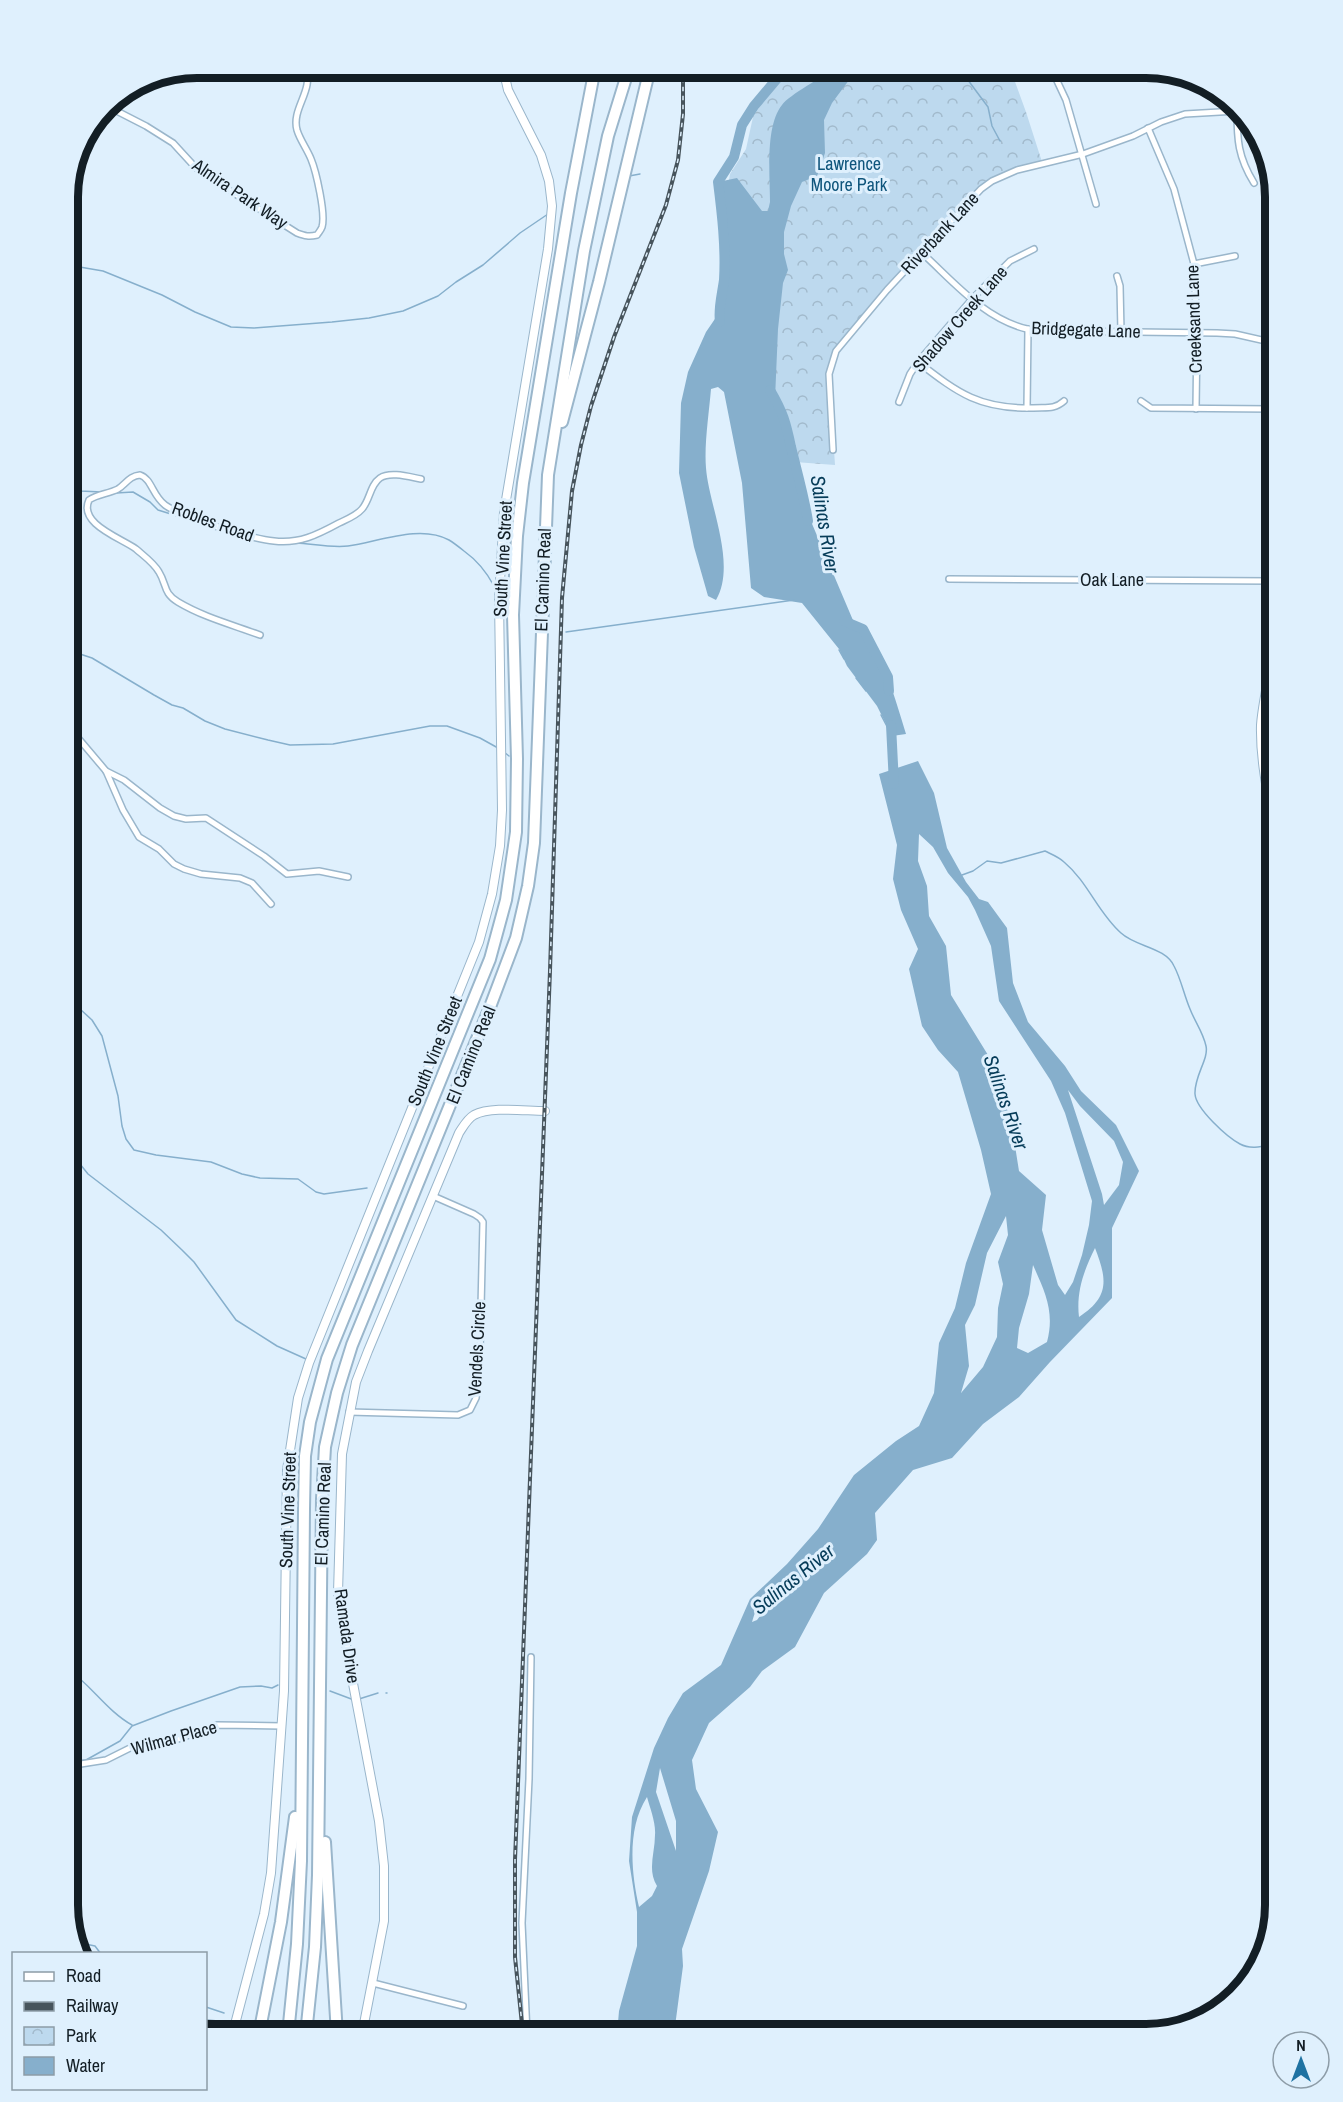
<svg xmlns="http://www.w3.org/2000/svg" width="1343" height="2102" viewBox="0 0 1343 2102" font-family="'Archivo Narrow',sans-serif">
  <style>
    .park { fill: url(#park-crowns) }
    .water { fill: #86afcc; fill-rule: evenodd }
    .lines { fill: none; stroke-linecap: round; stroke-linejoin: round }
    .stream { stroke: #86afcc; stroke-width: 1.5 }
    .river { stroke: #86afcc; stroke-width: 10 }
    .street-casing { stroke: #9ab6cb; stroke-width: 8 }
    .secondary-casing { stroke: #9ab6cb; stroke-width: 10 }
    .primary-casing { stroke: #9ab6cb; stroke-width: 12 }
    .highway-casing { stroke: #9ab6cb; stroke-width: 14 }
    .street { stroke: #fff; stroke-width: 5 }
    .secondary { stroke: #fff; stroke-width: 8 }
    .primary { stroke: #fff; stroke-width: 9 }
    .highway { stroke: #fff; stroke-width: 10 }
    .rail-casing { stroke: #47545c; stroke-width: 4 }
    .rail { stroke: #dff0fd; stroke-width: 1.5; stroke-dasharray: 4.5; stroke-linecap: butt }
    .labels { text-anchor: middle; stroke-width: 6; stroke-linejoin: round; paint-order: stroke }
    .park-label { font-size: 18px; fill: #0f557c; stroke: #dff0fd }
    .street-label { font-size: 18px; fill: #131e25; stroke: #dff0fd }
    .water-label { font-size: 20px; font-style: italic; fill: #063c59; stroke: #dff0fd }
    .rim { fill: none; stroke: #131e25; stroke-width: 8 }
  </style>
  <defs>
    <pattern id="park-crowns" width="20" height="18" patternUnits="userSpaceOnUse" patternTransform="scale(1.5)"><rect width="20" height="18" fill="#bdd9ee"/><path d="M2 6a3 3 0 1 1 6 0M12 15a3 3 0 1 1 6 0" fill="none" stroke="#a2bacc"/></pattern>
  </defs>
  <rect width="100%" height="100%" fill="#dff0fd"/>
  <polygon class="park" points="791,68 1010,68 1026,112 1043,165 1017,170 981,189 842,342 829,374 835,465 795,462 791,447 719,313 724,280 723,217 730,174 746,149 753,117 765,98"/>
  <g class="water">
    <path d="M836 68H858L832 103 824 120 825 153 817 176 802 182 791 206 784 232V254L788 270 783 283 778 329 775 399 782 410 788 426 791 447 803 487 807 512 855 625C880 639 897 706 906 734L892 736 877 706 847 666 839 649 802 603 764 597 751 588 742 483 724 392 718 387 711 389C709 413 704 445 706 468 709 506 737 564 716 600L708 596 694 547 679 473 681 403 688 372 706 332 719 313 724 279 723 217 718 182 737 178 762 211H768L770 202C770 175 765 126 782 105 789 95 824 76 836 68Z"/>
    <path d="M918 761 934 793 947 848 966 882 979 899 988 902 1007 928 1013 983 1028 1022 1065 1066 1081 1091 1116 1125 1139 1171 1112 1228V1298L1050 1362 1019 1397 983 1424 952 1458 913 1470 875 1513 877 1540 867 1554 824 1593 795 1647 762 1671 750 1687 709 1723 692 1760 696 1789 718 1832 709 1871 682 1949 683 1966 674 2034H617L619 2011 637 1946V1912L629 1861 632 1817 654 1748 668 1718 683 1693 721 1665 750 1599 787 1564 818 1529 854 1475 896 1441 919 1426 934 1393 939 1343 955 1308 966 1263 991 1194 981 1150 958 1072 938 1050 922 1026 909 969 918 949 901 910 893 879 897 845 879 774ZM919 834 933 847 948 873 968 897 975 910 991 946 999 1001 1051 1081 1065 1113 1092 1201 1089 1225 1082 1255 1073 1282 1065 1295 1058 1285 1042 1230 1046 1195 1019 1171 1012 1127 996 1068 951 995 946 946 929 916 927 886 918 861ZM1068 1090 1080 1106 1114 1141 1123 1162 1119 1185 1104 1205 1102 1194ZM1006 1216 1008 1235 998 1262 1003 1284 998 1308 997 1337 983 1367 961 1393 969 1366 965 1325 975 1305 987 1253ZM1095 1248C1107 1279 1110 1297 1079 1317 1076 1292 1084 1270 1095 1248ZM1033 1265C1045 1292 1055 1312 1047 1342L1028 1353 1017 1348 1019 1328 1029 1294ZM778 1592 757 1620 752 1622C757 1606 761 1592 778 1592ZM660 1768 676 1821V1851L656 1792ZM647 1797C650 1808 656 1823 655 1835 655 1853 647 1870 657 1886L652 1896 639 1907C631 1872 627 1828 647 1797Z"/>
  </g>
  <g class="lines">
    <g class="stream">
      <polyline points="959,68 988,107 992,126 1000,141"/>
      <polyline points="629,176 640,174"/>
      <polyline points="68,265 103,271 162,295 195,312 231,327 254,328 332,322 369,318 403,311 438,296 456,282 483,265 520,233 548,214"/>
      <polyline points="68,486 80,491 102,492"/>
      <polyline points="116,493 133,492 150,502 158,510 190,520"/>
      <polyline points="217,529 259,541"/>
      <path d="M297 543C313 544 332 548 348 546 378 542 420 524 449 540 454 543 459 547 464 551 478 561 486 571 494 586"/>
      <polyline points="566,632 794,600"/>
      <polyline points="68,650 92,658 154,695 172,705 183,708 205,721 225,729 268,740 290,745 333,744 430,726 447,726 480,738 498,748"/>
      <polyline points="839,650 844,659"/>
      <polyline points="856,678 866,691"/>
      <polyline points="881,715 892,736"/>
      <polyline points="504,752 509,756"/>
      <path d="M962 875 973 871 987 861 1001 863 1045 851C1051 854 1059 857 1064 862 1088 882 1098 913 1121 933 1136 947 1165 947 1174 966 1181 979 1184 995 1190 1009 1195 1022 1203 1032 1206 1046 1209 1059 1194 1076 1195 1094 1196 1109 1227 1137 1240 1144 1251 1150 1264 1146 1275 1144"/>
      <polyline points="68,1003 80,1009 92,1020 102,1036 118,1096 122,1126 126,1139 134,1150 156,1155 211,1162 242,1174 260,1178 298,1179 316,1192 324,1194 367,1188"/>
      <polyline points="68,1149 88,1174 161,1230 182,1250 194,1262 236,1320 277,1346 306,1359"/>
      <path d="M68 1669C91 1685 107 1711 132 1725"/>
      <polyline points="330,1691 354,1700"/>
      <polyline points="386,1693 387,1693"/>
      <polyline points="359,1699 378,1693"/>
      <polyline points="68,1762 86,1760 120,1741 132,1726 171,1711 240,1687 261,1686 272,1688 278,1685"/>
      <polyline points="76,1942 95,1946 101,1954"/>
      <polyline points="206,2007 224,2013"/>
    </g>
    <g class="river">
      <path d="M720 322C718 308 722 295 724 280 726 248 722 214 718 182L734 157 742 125 754 106 786 68"/>
      <path d="M770 390C783 412 786 423 791 447 797 472 804 496 808 521"/>
      <polyline points="844,621 863,629 888,677 889,691"/>
      <polyline points="891,725 894,784"/>
    </g>
    <defs>
      <g id="street">
        <polyline points="1051,68 1066,100 1096,204"/>
        <path d="M105 105 146 126 173 143 195 167 210 178 297 233C305 236 309 237 317 235 319 232 321 230 322 227 326 214 316 171 311 159 307 149 300 140 297 130 291 108 315 90 305 68"/>
        <path d="M1237 110C1237 140 1238 157 1254 183"/>
        <polyline points="1148,128 1174,189 1194,264 1197,332 1196,409"/>
        <path d="M922 253C953 281 984 319 1027 329 1036 331 1046 331 1055 331L1217 333 1235 334 1275 343"/>
        <polyline points="1194,264 1235,256"/>
        <polyline points="1117,276 1120,286 1121,332"/>
        <path d="M918 362C959 394 980 409 1033 408 1046 407 1054 410 1064 401"/>
        <polyline points="1141,401 1151,408 1275,409"/>
        <polyline points="899,402 910,374 918,362 972,299 1010,261 1034,249"/>
        <polyline points="1027,408 1028,329"/>
        <polyline points="833,450 829,374 836,351 887,290 981,189 992,181 1017,170 1083,154 1133,136 1161,122 1185,114 1237,111"/>
        <polyline points="949,579 1275,581"/>
        <path d="M260 635C233 625 203 617 178 602 163 593 167 585 159 572 154 563 144 556 136 549 121 538 78 524 89 500 98 494 108 494 118 489 126 484 129 476 140 475 152 479 152 495 165 505 181 517 252 539 274 541 299 544 317 535 339 523 347 519 356 516 362 509 370 500 370 485 380 478 390 471 410 477 421 479"/>
        <polyline points="68,726 106,771 123,810 139,837 159,849 174,864 184,869 201,874 240,878 252,883 271,904"/>
        <polyline points="106,771 124,780 160,808 174,816 186,819 206,818 264,856 287,874 319,871 348,877"/>
        <polyline points="349,1412 458,1415 470,1410 476,1398 480,1350 483,1222 480,1218 474,1214 433,1196"/>
        <polyline points="68,1766 106,1760 140,1743 170,1742 217,1725 282,1726"/>
        <polyline points="373,1983 463,2006"/>
        <polyline points="527,2034 522,1923 529,1779 531,1657"/>
      </g>
      <g id="secondary">
        <path d="M1275 835C1269 798 1260 762 1261 725 1263 699 1270 673 1275 648"/>
        <polyline points="234,2028 264,1914 271,1873 284,1691 287,1470 298,1398 309,1363 479,942 492,894 500,846 502,810 499,599 504,512 548,249 552,206 549,181 541,155 508,90 503,68"/>
        <path d="M362 2034 384 1921V1866L379 1821 348 1657 338 1593 342 1454 356 1382 368 1351 459 1133C463 1127 467 1119 474 1115 491 1106 525 1111 545 1111"/>
      </g>
      <polyline id="primary" points="206,2025 286,2034"/>
      <g id="highway">
        <polyline points="562,422 599,282 650,68"/>
        <polyline points="325,1842 337,2034"/>
        <polyline points="259,2034 281,1922 295,1817"/>
        <polyline points="288,2034 297,1944 301,1861 304,1509 305,1456 310,1422 327,1359 490,959 506,900 516,832 517,759 513,615 517,536 523,483 571,193 595,68"/>
        <polyline points="306,2034 315,1947 318,1875 322,1499 325,1447 337,1393 352,1345 490,1007 516,938 528,886 534,843 548,475 584,251 608,136 629,68"/>
      </g>
    </defs>
    <use href="#street" class="street-casing"/>
    <use href="#secondary" class="secondary-casing"/>
    <use href="#primary" class="primary-casing"/>
    <use href="#highway" class="highway-casing"/>
    <use href="#street" class="street"/>
    <use href="#secondary" class="secondary"/>
    <use href="#primary" class="primary"/>
    <use href="#highway" class="highway"/>
    <defs>
      <polyline id="rail" points="523,2034 515,1957 515,1860 550,971 562,598 572,491 581,445 591,406 614,337 666,205 678,160 683,114 683,68"/>
    </defs>
    <use href="#rail" class="rail-casing"/>
    <use href="#rail" class="rail"/>
  </g>
  <g class="labels">
    <g class="park-label">
      <text x="849" y="170">Lawrence<tspan x="849" dy="21">Moore Park</tspan></text>
    </g>
    <g class="street-label">
      <text transform="translate(240 194) rotate(34)" y="6">Almira Park Way</text>
      <text transform="translate(940 233) rotate(-47)" y="6">Riverbank Lane</text>
      <text transform="translate(960 319) rotate(-49)" y="6">Shadow Creek Lane</text>
      <text transform="translate(1194 319) rotate(-92)" y="6">Creeksand Lane</text>
      <text transform="translate(1086 330) rotate(2)" y="6">Bridgegate Lane</text>
      <text transform="translate(213 522) rotate(20)" y="6">Robles Road</text>
      <text transform="translate(503 559) rotate(-87)" y="6">South Vine Street</text>
      <text transform="translate(543 580) rotate(-88)" y="6">El Camino Real</text>
      <text x="1112" y="586">Oak Lane</text>
      <text transform="translate(435 1051) rotate(-68)" y="6">South Vine Street</text>
      <text transform="translate(471 1055) rotate(-68)" y="6">El Camino Real</text>
      <text transform="translate(477 1349) rotate(-87)" y="6">Vendels Circle</text>
      <text transform="translate(288 1510) rotate(-88)" y="6">South Vine Street</text>
      <text transform="translate(323 1514) rotate(-88)" y="6">El Camino Real</text>
      <text transform="translate(347 1636) rotate(82)" y="6">Ramada Drive</text>
      <text transform="translate(174 1738) rotate(-15)" y="6">Wilmar Place</text>
    </g>
    <g class="water-label">
      <text transform="translate(825 524) rotate(81)" y="7">Salinas River</text>
      <text transform="translate(1006 1102) rotate(71)" y="7">Salinas River</text>
      <text transform="translate(793 1579) rotate(-39)" y="7">Salinas River</text>
    </g>
  </g>
  <path d="M0 0H1343V2102H0ZM197 78H1146A119 119 0 0 1 1265 197V1905A119 119 0 0 1 1146 2024H197A119 119 0 0 1 78 1905V197A119 119 0 0 1 197 78Z" fill="#dff0fd" fill-rule="evenodd"/>
  <path class="rim" d="M197 78H1146A119 119 0 0 1 1265 197V1905A119 119 0 0 1 1146 2024H197A119 119 0 0 1 78 1905V197A119 119 0 0 1 197 78Z"/>
  <rect x="12" y="1952" width="195" height="138" fill="#dff0fd" stroke="#8d9ca7" stroke-width="1.5"/>
  <rect x="24" y="1972" width="30" height="9" fill="#ffffff" stroke="#8d9ca7" stroke-width="1.5"/>
  <text x="66" y="1982" font-size="18" fill="#131e25">Road</text>
  <rect x="24" y="2002" width="30" height="9" fill="#47545c" stroke="#8d9ca7" stroke-width="1.5"/>
  <text x="66" y="2012" font-size="18" fill="#131e25">Railway</text>
  <rect x="24" y="2027" width="30" height="18" fill="url(#park-crowns)" stroke="#8d9ca7" stroke-width="1.5"/>
  <text x="66" y="2042" font-size="18" fill="#131e25">Park</text>
  <rect x="24" y="2057" width="30" height="18" fill="#86afcc" stroke="#8d9ca7" stroke-width="1.5"/>
  <text x="66" y="2072" font-size="18" fill="#131e25">Water</text>
  <g transform="translate(1301 2060)"><circle r="28" fill="#dff0fd" stroke="#8d9ca7" stroke-width="1.5"/>
  <path d="M0-4.5L10 22L0 15L-10 22Z" fill="#1e72a2"/>
  <text y="-9" font-size="16" font-weight="bold" text-anchor="middle" fill="#131e25">N</text>
  </g>
</svg>
